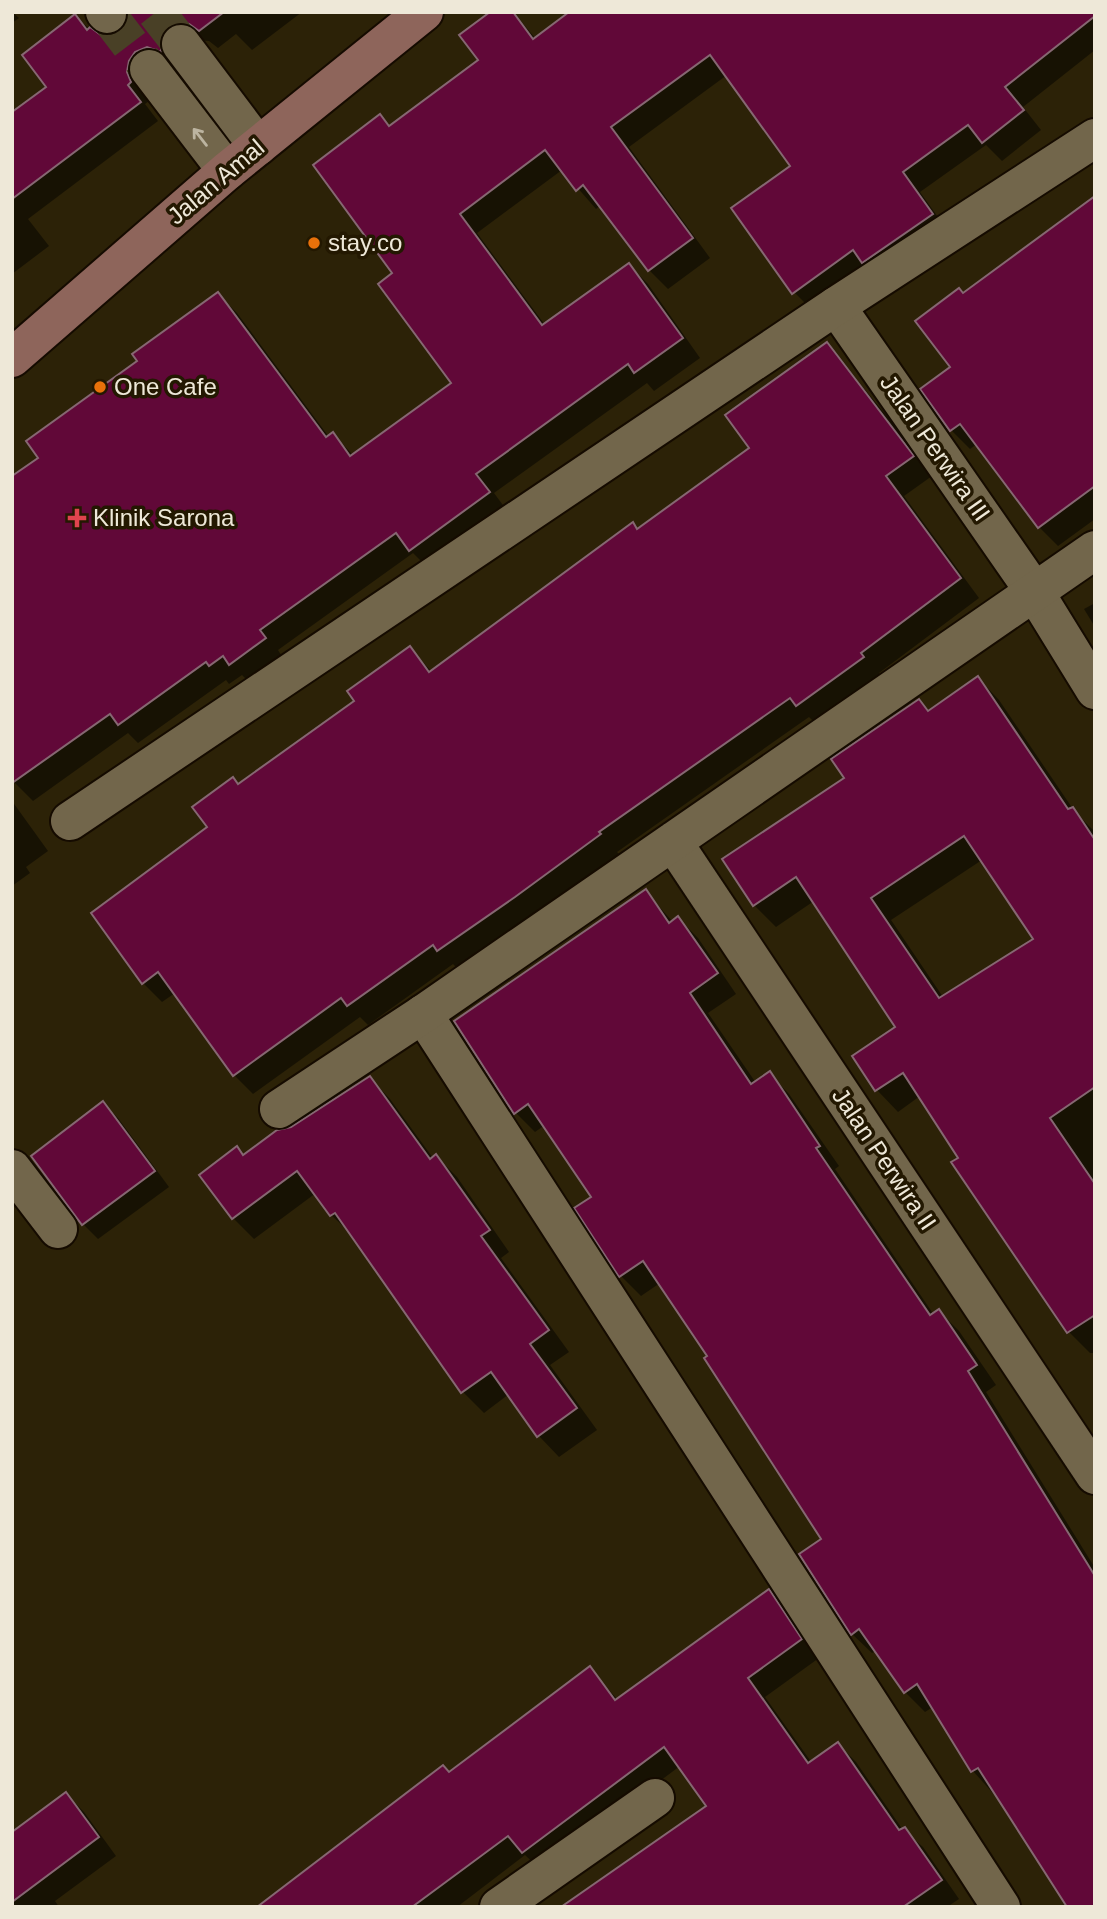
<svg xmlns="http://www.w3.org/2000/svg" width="1107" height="1919" viewBox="0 0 1107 1919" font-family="Arial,sans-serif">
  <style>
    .shadow { fill: #0007; fill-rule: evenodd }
    .building { fill: #610838; stroke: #866772; stroke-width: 2; fill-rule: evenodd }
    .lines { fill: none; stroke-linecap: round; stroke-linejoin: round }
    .street-tunnel { stroke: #494026; stroke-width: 38; stroke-dasharray: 38 19; stroke-linecap: butt }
    .street-casing { stroke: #150b00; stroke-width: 42 }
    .secondary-casing { stroke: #150b00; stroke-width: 42 }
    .street { stroke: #72664b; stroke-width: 38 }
    .secondary { stroke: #8e655b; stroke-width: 38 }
    .oneway { stroke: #bcb4a0 }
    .food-dot { fill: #e8710a; stroke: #231801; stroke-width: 2.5 }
    .health-dot { fill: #e0444e; stroke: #231801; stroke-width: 2.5 }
    .labels { text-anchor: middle; stroke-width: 7; stroke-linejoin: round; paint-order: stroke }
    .street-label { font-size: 24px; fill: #eee8d8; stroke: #231801 }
    .poi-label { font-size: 24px; fill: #eee8d8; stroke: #231801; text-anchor: start }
  </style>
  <rect width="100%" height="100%" fill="#2c2207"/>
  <g class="shadow">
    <polygon points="12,12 19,18 12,23"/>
    <polygon points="130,12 302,12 252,50 236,34 218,48 209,41 197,40 179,69 166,65 145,92 149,101 145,104 158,121 28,219 49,246 12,274 12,114 48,87 75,17 100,37 114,37 123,31"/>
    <polygon points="513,12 536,39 1095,12 1095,50 1023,107 1041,130 1002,161 986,145 920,192 950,234 813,311 794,292 792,166 727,75 629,147 710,258 668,289 649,270 601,205 596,209 562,170 477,233 545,325 629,265 648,284 700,358 654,391 647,383 494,493 508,512 429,569 413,553 278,650 283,658 249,682 242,675 229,684 226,680 138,743 128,733 33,801 14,782 40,458 139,361 218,294 237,313 329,437 333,434 353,455 454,383 395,273 380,117 390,127 481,61"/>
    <polygon points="1095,198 1095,519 1058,546 1039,527 977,444 970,449 951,430 952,368 964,295"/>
    <polygon points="827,345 904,436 932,476 904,496 979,598 879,673 882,677 817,725 809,717 617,852 619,854 458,969 453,964 368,1025 360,1017 253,1094 234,1075 175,993 162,1002 143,983 209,827 239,785 356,701 410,648 432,672 751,449"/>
    <polygon points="1095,603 1095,627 1084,609"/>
    <path d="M978 678 999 700 1075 812 1095 832V1353H1090L1069 1332 920 1096 898 1112 877 1090 854 1057 897 1028 814 901 776 927 754 905 724 860 846 778 919 701 930 712ZM982 860 1035 939 943 997 891 920Z"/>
    <polygon points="12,801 48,851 26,867 30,873 12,886"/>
    <polygon points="646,892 673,922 678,918 698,938 736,994 708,1013 756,1083 770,1074 789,1094 839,1166 835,1169 934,1315 939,1311 959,1331 996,1385 986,1392 1095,1568 1095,1907 973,1771 933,1707 925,1712 905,1692 876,1651 872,1653 852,1634 823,1540 710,1356 660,1283 641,1296 621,1276 577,1208 593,1197 545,1125 535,1132 515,1112"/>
    <polygon points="370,1078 390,1099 433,1158 436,1156 457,1177 509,1252 501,1258 569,1352 550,1365 597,1430 559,1457 539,1436 509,1394 484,1413 463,1392 353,1235 331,1215 316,1193 254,1239 233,1218 244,1156"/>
    <polygon points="103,1103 118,1118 169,1187 98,1239 83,1224 33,1156"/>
    <polygon points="769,1591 787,1609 819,1658 765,1697 812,1763 838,1744 856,1762 903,1830 923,1847 959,1899 947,1907 565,1907 709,1807 680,1766 541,1870 525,1855 457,1907 260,1907 449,1774 590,1669 618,1700"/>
    <polygon points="66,1794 84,1812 116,1856 55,1901 59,1907 12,1907 12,1834"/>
  </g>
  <g class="building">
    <polygon points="128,12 224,12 199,31 189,24 179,22 168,26 161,36 161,52 147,47 135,52 129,61 127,72 131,82 128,85 141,102 12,199 12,112 46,87 22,55 75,14 87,30 90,27 101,35 112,35 123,29"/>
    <polygon points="490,12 513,12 533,39 569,12 1095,12 1095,16 1005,87 1024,110 982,143 968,125 903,172 933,214 862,263 853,250 792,294 731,208 790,166 710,55 611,127 693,238 648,271 583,185 576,191 545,150 460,214 542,325 629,263 683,338 634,373 628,364 476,474 490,492 409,551 396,533 260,630 266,638 229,665 223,656 209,666 206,662 118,725 110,714 12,783 12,476 38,458 26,441 137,361 132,354 218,292 326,437 333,432 350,456 451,383 378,284 392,273 313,165 380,114 389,126 478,60 459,35"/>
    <polygon points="1095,196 1095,486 1038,528 960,424 950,431 920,389 950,367 915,321 959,288 963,293"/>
    <polygon points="827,342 914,456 886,476 961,578 861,653 864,657 796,706 790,698 599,832 601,834 515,897 437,951 433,945 347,1006 341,998 233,1076 158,972 142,984 91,913 207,827 192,807 233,777 238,784 354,701 347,691 410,646 429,672 633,522 637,529 749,448 725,415"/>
    <path d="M978 676 1068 809 1073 807 1095 840V1087L1050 1118 1095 1184V1315L1067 1333 951 1162 958 1158 903 1073 875 1091 852 1056 895 1027 796 877 753 906 722 859 844 778 831 759 919 699 928 711ZM964 836 1033 939 939 998 871 898Z"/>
    <polygon points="646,889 669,923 678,916 718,973 690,993 751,1084 770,1071 820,1146 816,1148 930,1315 939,1309 977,1365 968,1371 1095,1576 1095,1907 1067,1907 978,1768 971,1772 917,1684 904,1693 859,1629 851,1635 799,1554 821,1539 704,1358 707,1356 643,1261 619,1277 574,1208 591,1197 528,1104 514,1114 454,1021"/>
    <polygon points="370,1076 430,1159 436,1154 490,1230 481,1236 549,1330 530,1344 577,1408 537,1437 491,1372 461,1393 335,1213 330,1216 297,1171 232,1219 199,1175 237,1146 243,1155 277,1130 291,1127"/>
    <polygon points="103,1101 155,1171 82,1225 31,1156"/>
    <polygon points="769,1589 802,1639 748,1678 808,1763 838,1742 899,1830 905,1827 942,1880 903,1907 561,1907 706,1806 664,1747 522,1853 508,1836 412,1907 257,1907 443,1765 449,1772 590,1666 615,1700"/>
    <polygon points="66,1792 99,1837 12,1902 12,1832"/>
  </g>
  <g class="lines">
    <g class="street-tunnel">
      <polyline points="156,12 181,44"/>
      <polyline points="107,14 149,69"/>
    </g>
    <defs>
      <g id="street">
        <polyline points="105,12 107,14"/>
        <polyline points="181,44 258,146"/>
        <polyline points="149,69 227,171"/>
        <polyline points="836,306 1034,591 1095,690"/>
        <polyline points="70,821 836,306 1095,138"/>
        <polyline points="673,842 1095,1475"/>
        <polyline points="423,1014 1001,1907"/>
        <polyline points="279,1109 423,1014 1095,550"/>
        <polyline points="12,1169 58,1229"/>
        <polyline points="499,1907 655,1798"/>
      </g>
      <polyline id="secondary" points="12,358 227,171 424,12"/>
    </defs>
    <use href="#street" class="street-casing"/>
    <use href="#secondary" class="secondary-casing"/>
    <use href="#street" class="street"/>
    <use href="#secondary" class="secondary"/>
  </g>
  <defs><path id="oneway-shaft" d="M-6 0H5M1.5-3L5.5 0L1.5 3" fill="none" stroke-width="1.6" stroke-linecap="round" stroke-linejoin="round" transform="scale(1.75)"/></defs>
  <use class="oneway" href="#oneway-shaft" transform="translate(200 137) rotate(-128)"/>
  <g class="food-dot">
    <circle cx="314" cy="243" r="7"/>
    <circle cx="100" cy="387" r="7"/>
  </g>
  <path class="health-dot" d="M73.5 507.5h7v7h7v7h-7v7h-7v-7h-7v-7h7z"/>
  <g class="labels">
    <g class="street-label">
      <text transform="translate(216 182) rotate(-40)" y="8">Jalan Amal</text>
      <text transform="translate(935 448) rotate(55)" y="8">Jalan Perwira III</text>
      <text transform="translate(884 1159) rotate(56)" y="8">Jalan Perwira II</text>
    </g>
    <g class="poi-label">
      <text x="328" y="251">stay.co</text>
      <text x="114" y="395">One Cafe</text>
      <text x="93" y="526">Klinik Sarona</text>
    </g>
  </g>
  <rect width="1107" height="1919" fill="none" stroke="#eee8d8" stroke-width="28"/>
</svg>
